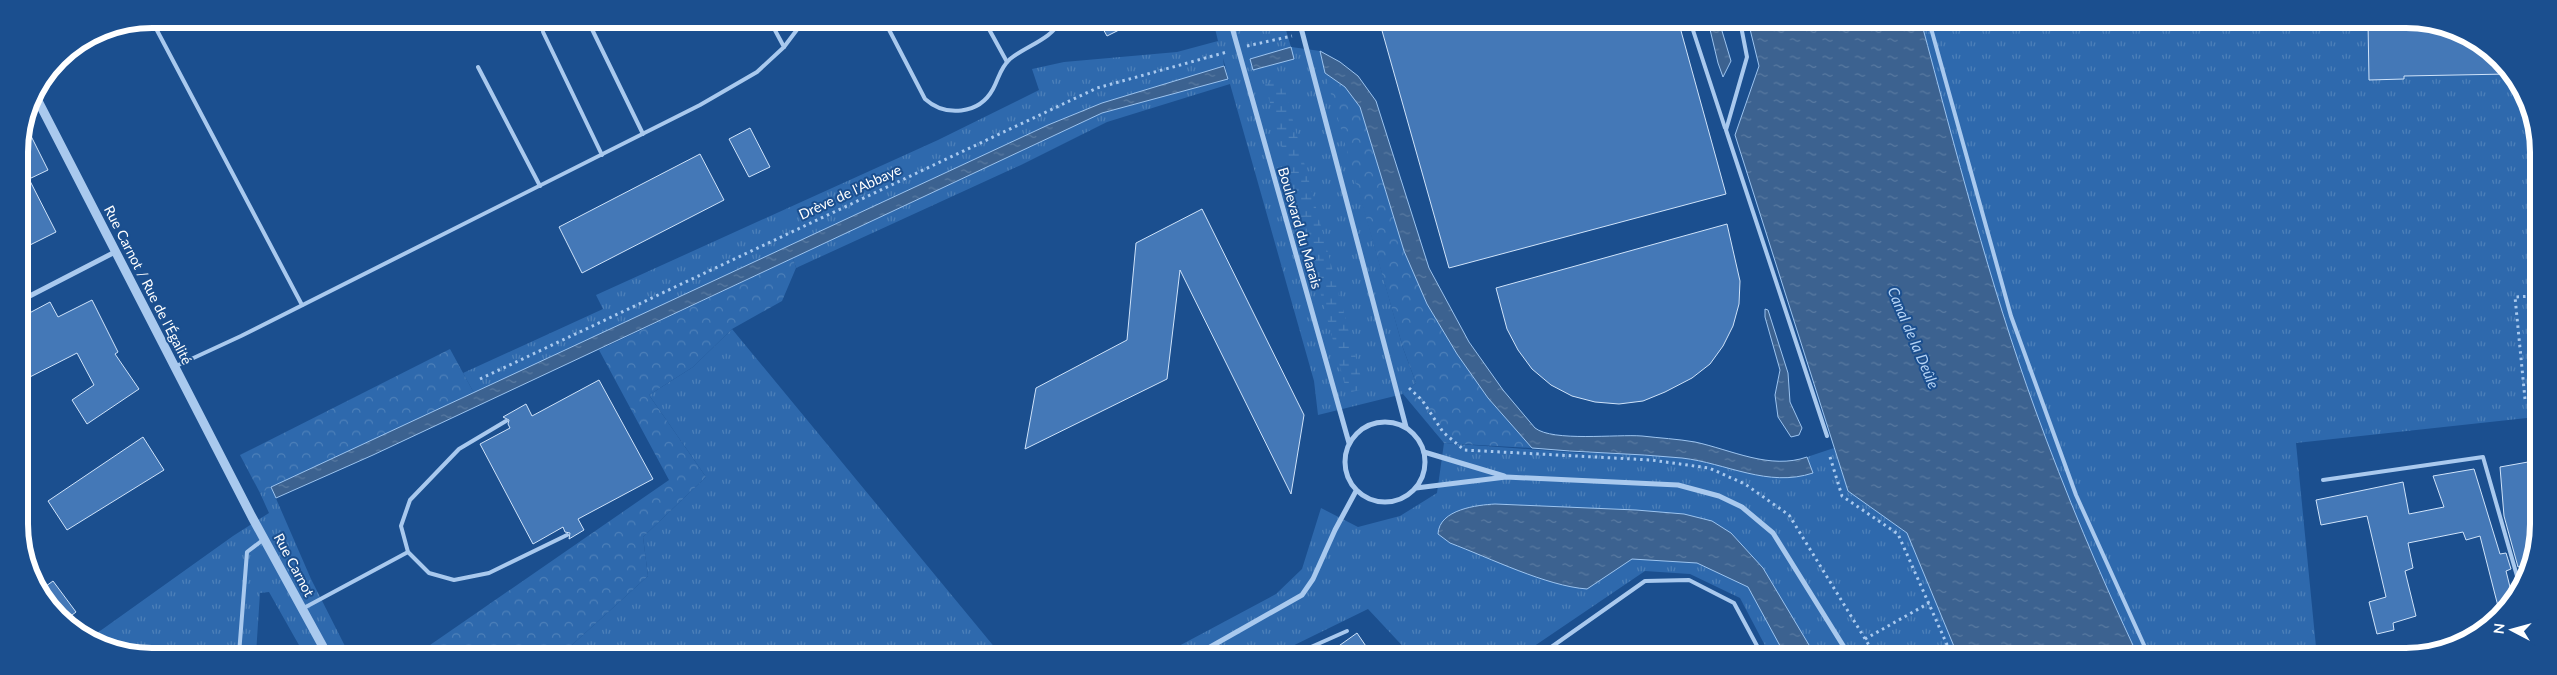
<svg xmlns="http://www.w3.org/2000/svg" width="2557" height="675" viewBox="0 0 2557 675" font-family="Lato,sans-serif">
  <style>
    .grass { fill: url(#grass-tufts) }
    .forest { fill: url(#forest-crowns) }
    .wetland { fill: url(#wetland-marsh) }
    .water { fill: url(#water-ripples); stroke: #9cc4f0 }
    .building { fill: #4478b7; stroke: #cfe3fa }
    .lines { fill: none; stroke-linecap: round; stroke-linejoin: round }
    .path { stroke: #a9c9ee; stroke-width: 3; stroke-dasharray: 2.5 4; stroke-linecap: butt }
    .service { stroke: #a9c9ee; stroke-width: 4 }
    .minor { stroke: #a9c9ee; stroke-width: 5 }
    .tertiary { stroke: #a9c9ee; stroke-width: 9 }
    .labels { text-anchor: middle; stroke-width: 4; stroke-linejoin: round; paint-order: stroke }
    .street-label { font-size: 14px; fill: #fff; stroke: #1b4f8f }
    .water-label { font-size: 15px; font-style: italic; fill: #b5d3f5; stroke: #1b4f8f }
    .rim { fill: none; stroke: #fff; stroke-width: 6 }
  </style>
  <defs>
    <pattern id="grass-tufts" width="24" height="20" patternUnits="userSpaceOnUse" patternTransform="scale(1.25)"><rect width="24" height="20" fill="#2e69ad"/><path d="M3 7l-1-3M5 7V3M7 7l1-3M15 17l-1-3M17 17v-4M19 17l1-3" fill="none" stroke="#4d80b9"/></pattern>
    <pattern id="forest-crowns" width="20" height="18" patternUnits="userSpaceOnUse" patternTransform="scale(1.25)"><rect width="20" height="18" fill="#2e69ad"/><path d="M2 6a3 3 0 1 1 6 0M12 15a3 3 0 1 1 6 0" fill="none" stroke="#4d80b9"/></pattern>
    <pattern id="wetland-marsh" width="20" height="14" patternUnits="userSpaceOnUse" patternTransform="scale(1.25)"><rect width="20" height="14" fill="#2e69ad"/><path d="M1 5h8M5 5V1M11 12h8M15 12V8" fill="none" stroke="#4d80b9"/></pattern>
    <pattern id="water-ripples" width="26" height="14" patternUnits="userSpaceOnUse" patternTransform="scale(1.25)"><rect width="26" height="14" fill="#3c6290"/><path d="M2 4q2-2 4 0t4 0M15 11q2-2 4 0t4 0" fill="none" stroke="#597aa1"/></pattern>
  </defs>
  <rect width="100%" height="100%" fill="#1b4f8f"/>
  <g class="grass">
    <polygon points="1213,20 1283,20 1291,47 1320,51 1403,348 1416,383 1403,394 1318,415 1314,381 1230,84 1107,122 1021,165 796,268 793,258 1102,113 1228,79 1229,81 1223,58 1224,66 1102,103 1048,125 474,393 463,373 603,309 596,295 938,140 1039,90 1032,69 1064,62 1177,52 1218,41"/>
    <path d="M1921 21H2432L2500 58 2536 126V417L2296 443 2316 647 2325 655 2331 656H2138C2100 575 2065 492 2035 409 1989 282 1956 151 1921 21Z"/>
    <polygon points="732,329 1001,655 562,654 648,576 643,537 706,477 649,395 693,367"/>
    <polygon points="1444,443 1581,453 1631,453 1690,459 1727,467 1813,473 1807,457 1834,448 1848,491 1907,533 1958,656 1770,655 1740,598 1690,574 1645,571 1521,655 1411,655 1368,609 1274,655 1162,655 1276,594 1302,569 1321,508 1358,527 1400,516 1437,493"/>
    <polygon points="271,487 311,579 349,654 304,654 269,592 260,593 256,654 125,654 93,636 233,536 269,513 260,493"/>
  </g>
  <g class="forest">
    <polygon points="1325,73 1345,87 1360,107 1404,251 1427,304 1457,354 1488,398 1532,448 1444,443 1403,394 1416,383 1403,348"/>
    <polygon points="793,258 796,268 782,301 732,329 693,367 649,395 706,477 643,537 648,576 562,654 417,654 669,480 599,350"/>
    <polygon points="450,349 474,393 260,493 240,455"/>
  </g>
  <polygon class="wetland" points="1282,79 1364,389 1347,393 1265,84"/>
  <g class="water">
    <polygon points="1708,21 1719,21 1731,61 1723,77 1718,63"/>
    <path d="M1748 21H1921C1956 151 1989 282 2035 409 2065 492 2100 575 2138 656H1958L1907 533 1848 491 1735 135 1759 66Z"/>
    <polygon points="1291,47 1294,59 1253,70 1250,59"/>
    <path d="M1320 51 1340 62 1358 76 1376 101 1429 268 1469 342 1503 390 1535 428C1553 442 1617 434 1642 436 1659 438 1678 439 1695 442 1732 450 1770 470 1807 457L1813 473C1768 488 1726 463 1682 458 1632 453 1582 453 1532 448L1488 398 1457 354 1427 304 1404 251 1360 107 1345 87 1325 73Z"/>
    <polygon points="1224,66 1228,79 1102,113 373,455 276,498 271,487 1048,125 1102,103"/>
    <polygon points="1765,309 1768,310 1788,373 1790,402 1802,428 1799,435 1791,437 1778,417 1775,395 1780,370 1765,317"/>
    <path d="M1495 504 1636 510 1684 514 1712 521 1731 533 1763 568 1815 655H1785L1748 587 1697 563 1632 559 1587 589C1546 586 1490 558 1450 543L1438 534C1439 509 1478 505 1495 504Z"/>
  </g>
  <g class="building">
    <polygon points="1098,20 1139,20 1107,36"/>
    <polygon points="1379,20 1678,20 1726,194 1449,268"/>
    <polygon points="2376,21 2397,21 2397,27 2440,26 2500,58 2508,74 2404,76 2404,79 2369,80 2368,23"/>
    <polygon points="24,122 48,170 29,179 56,232 20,250 19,143"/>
    <polygon points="750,128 770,167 749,177 729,139"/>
    <polygon points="700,154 724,200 582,273 559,227"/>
    <polygon points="1202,209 1304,415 1291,494 1180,270 1167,379 1025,449 1036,388 1127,340 1136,243"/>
    <polygon points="1727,224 1740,281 1739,304 1733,326 1723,346 1710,364 1692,378 1665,392 1643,401 1619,404 1595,402 1572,396 1551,385 1532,369 1518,350 1507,329 1496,288"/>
    <polygon points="92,300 118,352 115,354 139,389 87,424 72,400 94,385 77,353 20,382 20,318 50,302 58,317"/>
    <polygon points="599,380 653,479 578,519 584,530 569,539 570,533 565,532 563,527 533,544 480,444 510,428 508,424 509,420 503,417 526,404 532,416"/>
    <polygon points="143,437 164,470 67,530 48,501"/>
    <polygon points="2528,462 2536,504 2536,550 2530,564 2518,567 2504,516 2500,467"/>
    <polygon points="2474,469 2500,554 2506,553 2511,569 2506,571 2513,599 2500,614 2480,536 2466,540 2463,532 2408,543 2413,568 2405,571 2416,616 2393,623 2394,630 2377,634 2369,602 2386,597 2367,516 2321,525 2316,500 2403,482 2409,514 2444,507 2433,476"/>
    <polygon points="53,581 76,612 64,621 57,617 42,589"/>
    <polygon points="1357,633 1372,655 1326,655"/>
  </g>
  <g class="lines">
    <g class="path">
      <polyline points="1247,46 1292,36"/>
      <polyline points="480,379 1097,88 1227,52"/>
      <polyline points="1409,388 1422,400 1443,432 1464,450 1651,460 1709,468 1745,484 1789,515 1875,655"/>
      <polyline points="2525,399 2515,297 2536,296"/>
      <polyline points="1830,457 1842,496 1898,534 1952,656"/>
      <polyline points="1865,639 1929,603"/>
      <polyline points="1174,655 1187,648"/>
    </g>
    <g class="service">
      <polyline points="151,19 302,305"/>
      <polyline points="587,19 643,134"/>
      <path d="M884 20 925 99C945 117 979 115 993 89 999 78 1000 68 1010 59 1026 46 1052 39 1061 20"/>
      <polyline points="984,20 1007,62"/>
      <polyline points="1690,21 1725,128"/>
      <polyline points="1740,21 1747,57 1726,130 1827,436"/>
      <polyline points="1929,21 2011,316 2076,495 2149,656"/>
      <polyline points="543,32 602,155"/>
      <polyline points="784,47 805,19"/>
      <polyline points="478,67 540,186"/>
      <polyline points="174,367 241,336 700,105 757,72 784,47 769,19"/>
      <polyline points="506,421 459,449 410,500 401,526 408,552 429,573 454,580 489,573 567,535"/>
      <polyline points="2323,480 2483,457 2521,590"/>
      <polyline points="302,609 408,552"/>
      <polyline points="239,654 247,552 264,539"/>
      <polyline points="1293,655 1347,631"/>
      <polyline points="1540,655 1645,581 1689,580 1734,603 1762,655"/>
      <polyline points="1747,655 1758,648"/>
    </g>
    <g class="minor">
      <polyline points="1230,20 1349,443"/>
      <polyline points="1299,20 1406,427"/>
      <polyline points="20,301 115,252"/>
      <circle cx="1385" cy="462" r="40"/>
      <polyline points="1424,452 1504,476"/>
      <polyline points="1416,488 1506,477 1678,485 1719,496 1742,507 1773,533 1849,655"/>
      <polyline points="1196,655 1302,595 1313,579 1335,530 1356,491"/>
    </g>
    <polyline class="tertiary" points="34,93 252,517 327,654"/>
  </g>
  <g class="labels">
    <g class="street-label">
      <text transform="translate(850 192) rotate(-25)" y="5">Drève de l'Abbaye</text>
      <text transform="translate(1300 228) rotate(74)" y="5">Boulevard du Marais</text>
      <text transform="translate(148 285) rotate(63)" y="5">Rue Carnot / Rue de l'Égalité</text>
      <text transform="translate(294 565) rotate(62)" y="5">Rue Carnot</text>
    </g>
    <g class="water-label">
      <text transform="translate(1913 338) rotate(67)" y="5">Canal de la Deûle</text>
    </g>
  </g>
  <path d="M0 0H2557V675H0ZM152 28H2406A124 124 0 0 1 2530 152V524A124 124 0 0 1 2406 648H152A124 124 0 0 1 28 524V152A124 124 0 0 1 152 28Z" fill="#1b4f8f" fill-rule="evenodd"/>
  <path class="rim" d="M152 28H2406A124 124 0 0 1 2530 152V524A124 124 0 0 1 2406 648H152A124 124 0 0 1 28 524V152A124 124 0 0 1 152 28Z"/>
  <g transform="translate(2512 630) rotate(276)" stroke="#1b4f8f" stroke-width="4" paint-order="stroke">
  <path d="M0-4L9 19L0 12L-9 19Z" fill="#ffffff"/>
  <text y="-8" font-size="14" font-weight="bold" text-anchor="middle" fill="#ffffff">N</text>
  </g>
</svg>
